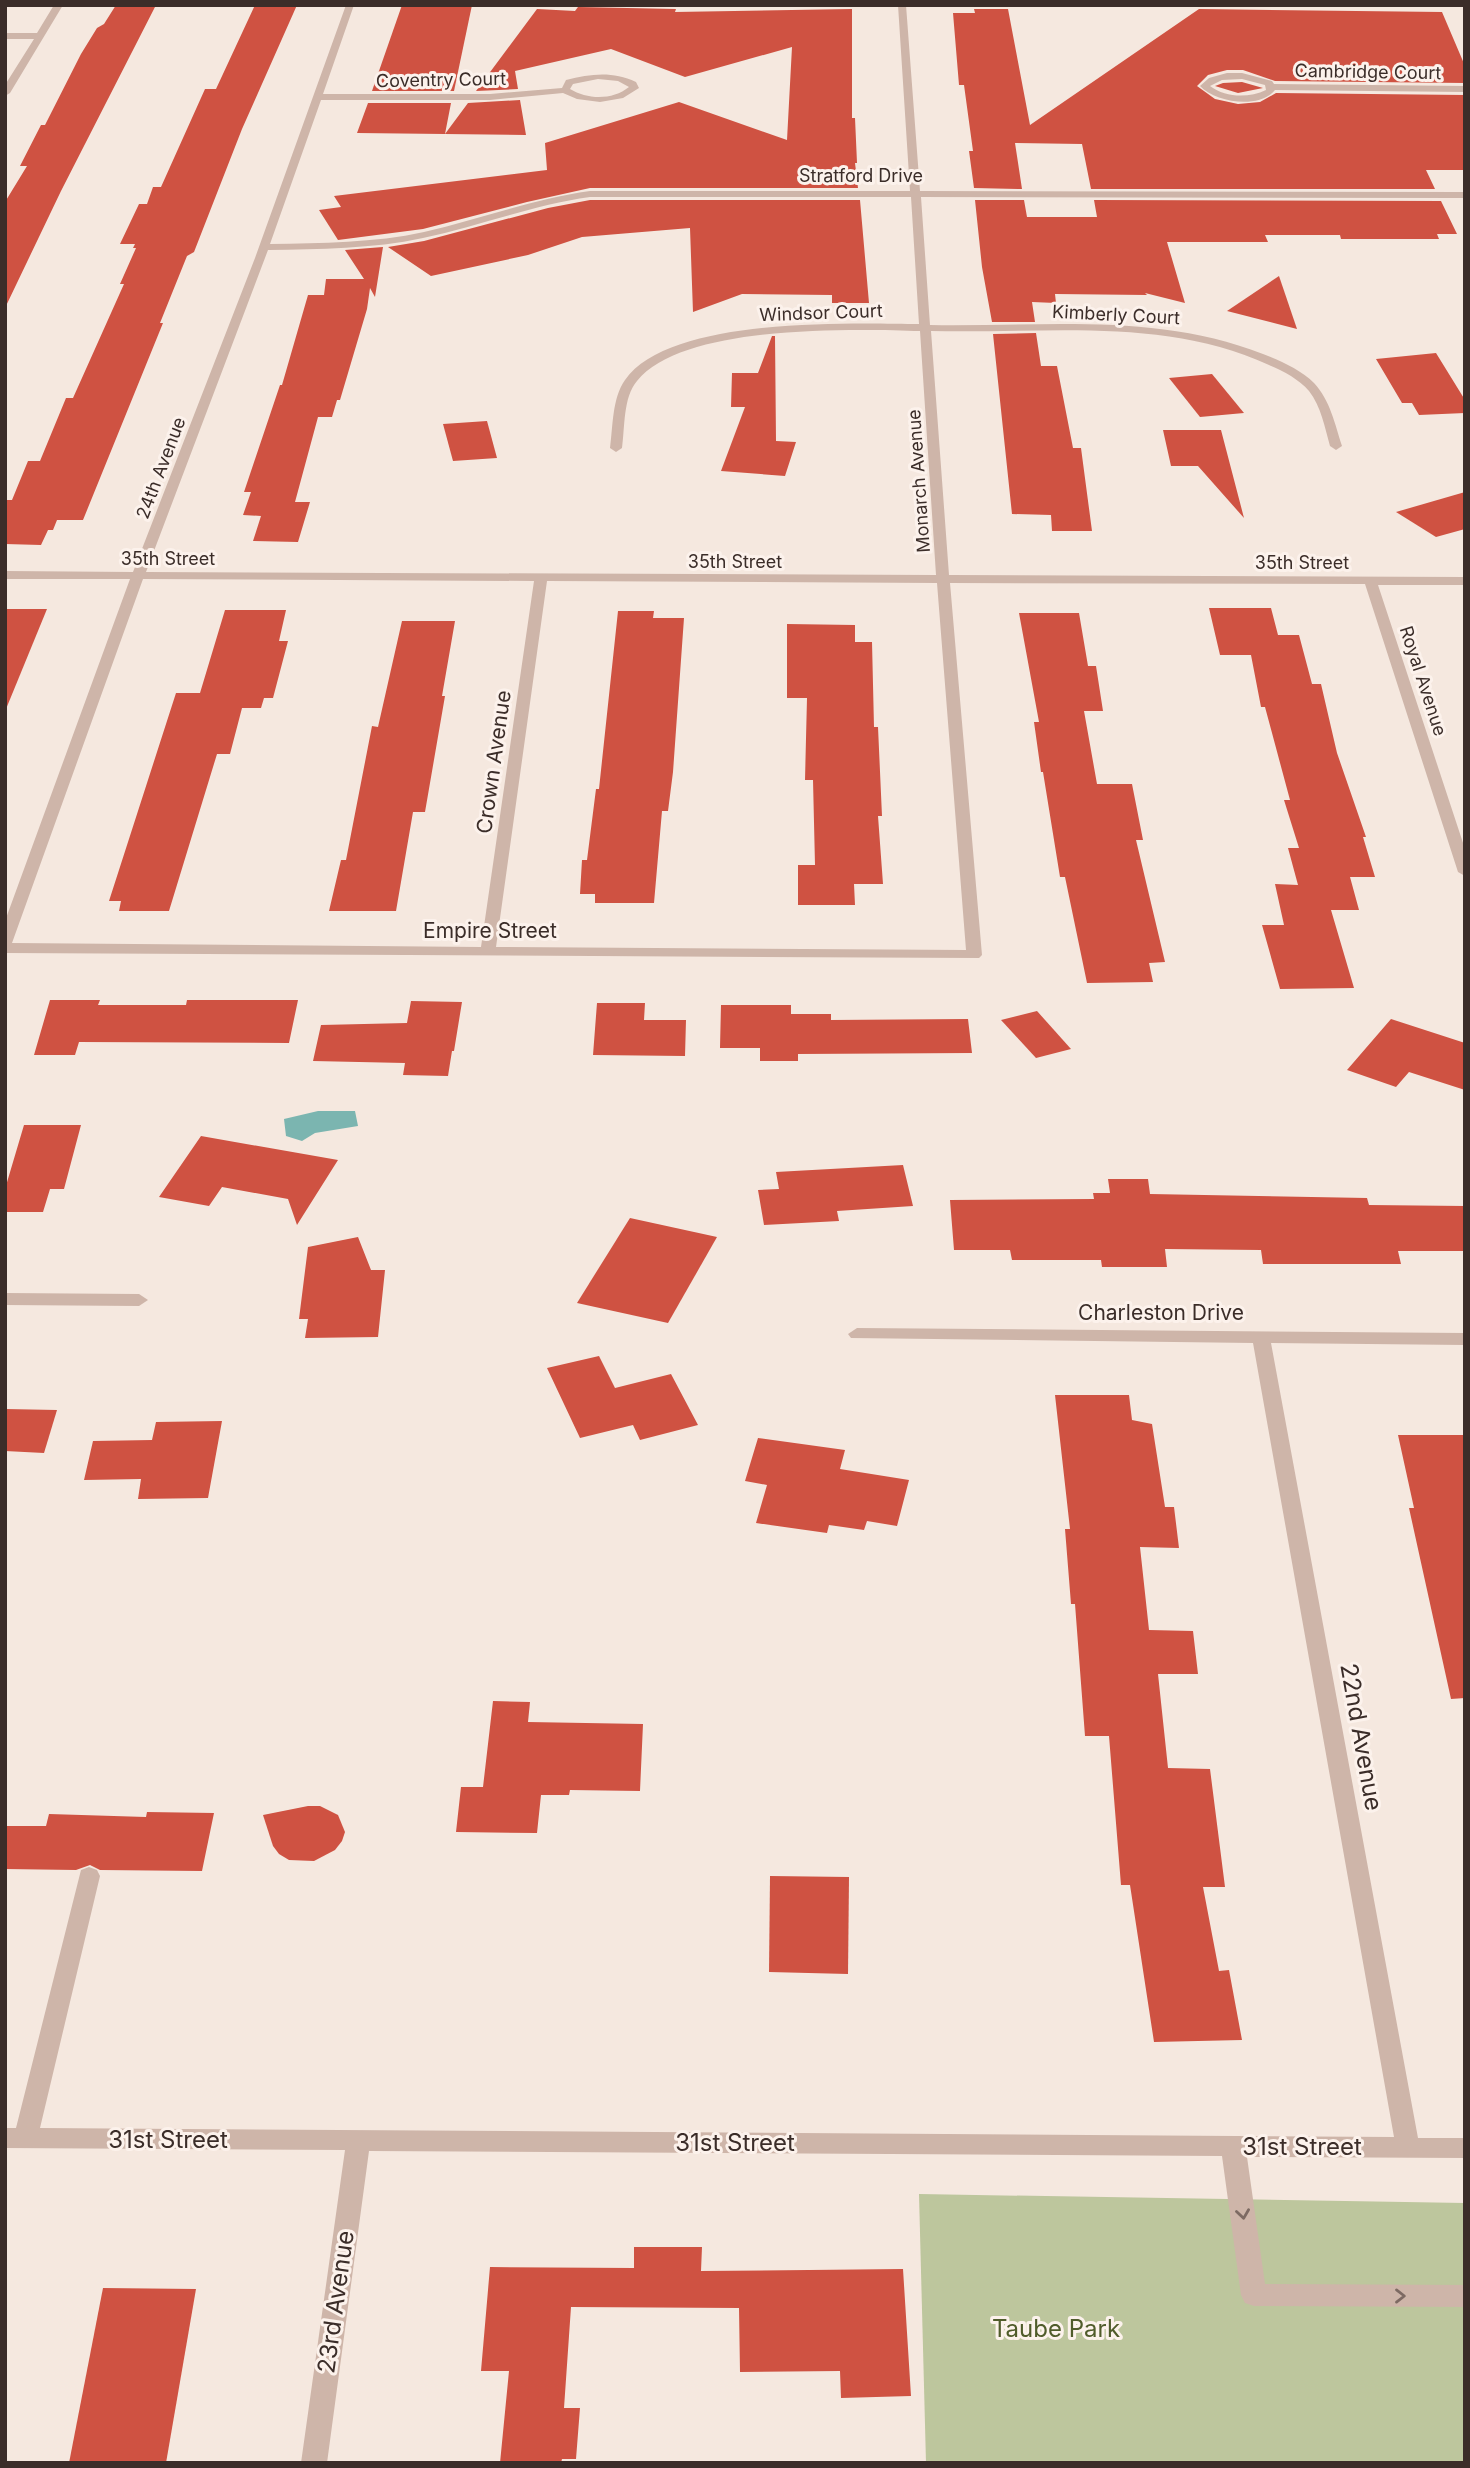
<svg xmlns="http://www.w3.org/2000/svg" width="1470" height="2468" viewBox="0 0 1470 2468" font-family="Inter,sans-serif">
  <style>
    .green { fill: #bdc69d }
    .water { fill: #7bb5b0 }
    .building { fill: #cf5242 }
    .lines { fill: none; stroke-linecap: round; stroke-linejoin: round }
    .minor { fill: #ceb5a9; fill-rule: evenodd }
    .oneway { stroke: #7d6a63 }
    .labels { text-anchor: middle; stroke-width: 6; stroke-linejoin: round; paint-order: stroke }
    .far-street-label { font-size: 18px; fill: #3b2d29; stroke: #fcf2ec }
    .street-label { font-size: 21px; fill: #3b2d29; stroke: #fcf2ec }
    .near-street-label { font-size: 24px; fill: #3b2d29; stroke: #fcf2ec }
    .near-park-label { font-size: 24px; fill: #505c2b; stroke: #fcf2ec }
  </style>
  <rect width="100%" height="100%" fill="#f5e8df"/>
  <polygon class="green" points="919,2194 1465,2203 1465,2463 926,2463"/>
  <polygon class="water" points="318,1111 355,1111 358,1126 315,1133 302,1141 286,1136 284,1119"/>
  <g class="building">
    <polygon points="116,5 156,5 61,191 5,308 5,202 27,166 20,166 41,125 45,125 81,54 97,28 104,24"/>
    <polygon points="255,5 297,5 242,129 194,252 187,256 160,323 163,323 83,520 57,520 53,530 48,530 41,545 5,544 5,500 12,500 28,461 40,461 66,398 73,398 124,284 120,284 136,248 133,248 135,244 120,244 139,204 147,204 153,187 161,187 205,89 216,89"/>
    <polygon points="402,5 472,5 454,91 372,91"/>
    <polygon points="578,7 676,9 675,12 852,9 852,118 855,118 857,163 855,163 858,188 590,188 527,202 423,229 338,240 319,210 341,207 334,196 547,170 545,143 679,102 787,140 792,47 685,77 611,49 515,71 518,89 476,91 537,9 575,11"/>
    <polygon points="974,9 1008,9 1030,125 1199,9 1442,12 1465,66 1465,83 1275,81 1243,70 1227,70 1208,75 1197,86 1215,99 1238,104 1260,102 1276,93 1465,95 1465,170 1426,170 1435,189 1091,189 1082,144 1015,143 1022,189 974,188 969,151 973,151 964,85 959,85 953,13 975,13"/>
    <polygon points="1242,82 1263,88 1238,93 1215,86 1223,83"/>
    <polygon points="520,100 526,135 357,133 368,103 451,103 445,134 468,103"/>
    <polygon points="590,200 860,200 869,303 832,303 832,295 742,294 693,312 690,228 582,237 528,255 431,276 388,247 424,241 548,208"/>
    <polygon points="975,200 1024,200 1027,217 1097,217 1094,200 1441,201 1457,234 1437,234 1439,239 1341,239 1340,235 1265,235 1268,242 1167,242 1185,303 1145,293 1147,295 1055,294 1056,303 1032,302 1035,322 992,322 982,267"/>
    <polygon points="383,247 375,297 370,288 367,309 340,400 337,400 332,417 318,417 295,502 310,502 298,542 253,541 261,516 243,515 251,492 244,492 280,385 282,385 308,295 324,295 326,279 364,279 345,250"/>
    <polygon points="1279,276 1297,329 1227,311"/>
    <polygon points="1036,333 1041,366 1057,366 1073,448 1081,448 1092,531 1052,531 1051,515 1012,514 993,334"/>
    <polygon points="772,336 775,336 776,441 796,442 785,476 721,471 745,407 731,407 732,373 758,373"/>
    <polygon points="1436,353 1465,400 1465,413 1419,415 1412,403 1402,403 1376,359"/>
    <polygon points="1212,374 1244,413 1200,417 1169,378"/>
    <polygon points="487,421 497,458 453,461 443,424"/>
    <polygon points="1163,430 1221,430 1244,518 1198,466 1171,466"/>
    <polygon points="1465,492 1465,529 1436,537 1396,512"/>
    <polygon points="1209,608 1271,608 1278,635 1299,635 1312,684 1321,684 1337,753 1366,837 1363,837 1375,877 1350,877 1359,910 1331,910 1354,988 1280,989 1262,925 1284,925 1275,884 1298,885 1288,848 1299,848 1284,800 1290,800 1265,707 1261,707 1251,655 1220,655"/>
    <polygon points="5,609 47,609 6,709 5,709"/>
    <polygon points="225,610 286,610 279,641 288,641 273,698 264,698 261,708 242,708 230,754 217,754 169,911 119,911 121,901 109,901 176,693 200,693"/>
    <polygon points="618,611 654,611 653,618 684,618 673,772 668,811 662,811 654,903 595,903 595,894 580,894 582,860 587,860 596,789 599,789"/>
    <polygon points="1019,613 1079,613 1088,666 1096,666 1103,711 1084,711 1097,784 1132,784 1143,840 1136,840 1165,962 1149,963 1153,982 1087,983 1065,877 1060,877 1043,772 1041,772 1034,722 1039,722"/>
    <polygon points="402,621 455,621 442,696 445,696 425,812 413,812 396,911 329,911 341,860 346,860 372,726 378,727"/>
    <polygon points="787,624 855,625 855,642 872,642 874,727 878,727 882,816 878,816 883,884 854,884 855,905 798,905 798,865 815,865 813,780 805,780 807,698 787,698"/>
    <polygon points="50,1000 100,1000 98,1005 186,1005 187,1000 298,1000 289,1043 79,1042 75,1055 34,1055"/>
    <polygon points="411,1001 462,1002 454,1051 452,1051 448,1076 403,1075 405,1063 313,1061 321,1025 407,1023"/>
    <polygon points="597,1003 645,1003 644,1020 686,1020 685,1056 593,1055"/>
    <polygon points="721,1005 791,1005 791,1014 831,1014 831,1020 968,1019 972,1053 798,1054 798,1061 760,1061 760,1048 720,1048"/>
    <polygon points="1037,1011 1071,1049 1036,1058 1001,1020"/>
    <polygon points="1391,1019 1465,1043 1465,1090 1409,1072 1396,1087 1347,1070"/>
    <polygon points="24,1125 81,1125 64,1189 50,1189 43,1212 5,1212 5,1189"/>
    <polygon points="201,1136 338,1160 297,1225 288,1199 222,1187 209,1206 159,1197"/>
    <polygon points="903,1165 913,1206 837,1211 839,1221 764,1225 758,1190 779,1189 776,1172"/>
    <polygon points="1108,1179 1148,1179 1150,1194 1367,1198 1369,1205 1465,1206 1465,1251 1398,1251 1401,1264 1263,1264 1261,1250 1165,1249 1167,1267 1102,1267 1101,1260 1012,1260 1010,1250 954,1250 950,1200 1094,1199 1093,1193 1110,1193"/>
    <polygon points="630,1218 717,1237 668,1323 577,1303"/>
    <polygon points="358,1237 371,1270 385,1270 378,1337 305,1338 308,1319 299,1319 308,1247"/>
    <polygon points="599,1356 615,1388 671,1374 698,1425 640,1440 633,1425 580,1438 547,1368"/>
    <polygon points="1055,1395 1129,1395 1132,1420 1152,1424 1165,1507 1174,1507 1179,1548 1140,1547 1149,1630 1193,1631 1198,1674 1158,1674 1168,1768 1210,1769 1225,1887 1203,1887 1219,1971 1229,1970 1242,2040 1154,2042 1130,1885 1121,1885 1109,1736 1085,1736 1075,1604 1071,1604 1065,1529 1070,1529"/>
    <polygon points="5,1409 57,1410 44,1453 5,1451"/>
    <polygon points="222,1421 208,1498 138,1499 141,1479 84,1480 93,1441 152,1440 156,1422"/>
    <polygon points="1398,1435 1465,1435 1465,1698 1451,1699 1409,1508 1414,1508"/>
    <polygon points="758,1438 845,1450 840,1469 909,1480 897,1526 867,1521 864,1530 829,1525 827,1533 756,1523 767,1485 745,1481"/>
    <polygon points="493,1701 530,1702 528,1722 643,1724 640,1791 570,1790 569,1795 541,1795 537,1833 456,1832 461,1787 483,1787"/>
    <polygon points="308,1806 320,1806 338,1815 345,1832 342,1841 335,1850 314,1861 289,1860 279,1854 273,1846 263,1815"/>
    <polygon points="147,1812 214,1813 202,1871 100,1870 90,1865 76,1870 5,1869 5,1826 46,1826 49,1814 146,1817"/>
    <polygon points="770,1876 849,1877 848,1974 769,1972"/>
    <polygon points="634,2247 702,2247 701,2271 903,2269 911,2396 841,2398 840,2371 740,2372 739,2308 571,2307 564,2408 580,2408 576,2459 562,2459 561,2463 500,2463 509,2371 481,2371 490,2267 634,2268"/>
    <polygon points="103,2288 196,2289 166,2463 69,2463"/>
  </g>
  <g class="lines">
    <g class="minor">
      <polygon points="54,5 63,5 10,93 5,96 5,85 34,39 5,39 5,33 37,33"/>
      <path d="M346 5H354L323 94H490L562 88 566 80C591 74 612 71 636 82L639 88 623 98 600 102 577 99 563 93 490 100H321L270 244C322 243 374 243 424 232 480 219 533 199 590 191H910L898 5H906L920 191 1465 192V198L921 197 930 325C1042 327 1157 312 1263 354 1281 361 1301 370 1314 383 1330 400 1335 424 1342 446L1336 450 1330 446C1325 428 1321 406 1309 391 1299 379 1283 371 1269 365 1164 316 1043 334 931 331L949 575 1465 577V585H1378L1465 849V876L1458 872 1365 584 950 583 982 955 979 958 5 953V921L130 579H5V571L133 572 255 258ZM598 79 618 81 629 87C613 100 588 100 570 89L573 84ZM590 197H911L919 324C849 323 669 317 625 380 612 398 613 427 610 448L616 452 622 448C625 428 623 397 637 381 683 324 852 329 920 331L936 575 146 572 268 250C320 249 372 249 423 238 479 226 533 205 590 197ZM143 579 534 581 481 947 12 943ZM547 581 937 583 966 950 496 947Z"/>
      <path d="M1227 73H1242L1272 81 1274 84 1465 86V92L1275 90C1260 109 1216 103 1200 86L1209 78ZM1242 79 1265 85 1266 90C1249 98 1226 98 1210 86L1222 80Z"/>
      <polygon points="5,1293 139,1294 148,1300 139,1306 5,1305"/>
      <polygon points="857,1328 1465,1333 1465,1345 1271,1343 1418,2138 1465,2138 1465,2158 1247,2157 1265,2284 1465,2285 1465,2307 1254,2306 1245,2303 1241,2295 1222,2156 369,2151 327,2463 301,2463 345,2150 5,2148 5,2128 16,2128 81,1870 89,1867 97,1870 100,1876 40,2128 1394,2137 1253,1343 851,1338 848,1334"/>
    </g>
  </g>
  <defs><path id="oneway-chevron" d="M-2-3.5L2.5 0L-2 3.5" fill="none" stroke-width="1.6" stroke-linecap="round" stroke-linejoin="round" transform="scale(1.75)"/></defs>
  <g class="oneway">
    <use href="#oneway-chevron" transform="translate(1243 2214) rotate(82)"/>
    <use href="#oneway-chevron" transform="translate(1400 2296)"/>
  </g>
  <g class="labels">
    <g class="far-street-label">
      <text transform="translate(1368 72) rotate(1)" y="6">Cambridge Court</text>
      <text transform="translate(441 80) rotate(-1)" y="6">Coventry Court</text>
      <text x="861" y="182">Stratford Drive</text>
      <text transform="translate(821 313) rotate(-2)" y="6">Windsor Court</text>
      <text transform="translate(1116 315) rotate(3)" y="6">Kimberly Court</text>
      <text transform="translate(161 468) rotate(-69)" y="6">24th Avenue</text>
      <text transform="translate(919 481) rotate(-94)" y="6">Monarch Avenue</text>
      <text x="168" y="565">35th Street</text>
      <text x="735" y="568">35th Street</text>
      <text x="1302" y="569">35th Street</text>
      <text transform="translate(1423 681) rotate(72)" y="6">Royal Avenue</text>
    </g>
    <g class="street-label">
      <text transform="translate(494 762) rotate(-82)" y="7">Crown Avenue</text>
      <text x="490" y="938">Empire Street</text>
      <text x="1161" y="1320">Charleston Drive</text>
    </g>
    <g class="near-street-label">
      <text transform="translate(1361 1737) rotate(80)" y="8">22nd Avenue</text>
      <text x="168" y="2148">31st Street</text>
      <text x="735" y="2151">31st Street</text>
      <text x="1302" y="2155">31st Street</text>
      <text transform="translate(336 2302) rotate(-82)" y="8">23rd Avenue</text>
    </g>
    <g class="near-park-label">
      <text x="1056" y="2337">Taube Park</text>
    </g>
  </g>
  <rect width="1470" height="2468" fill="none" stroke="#3b2d29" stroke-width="14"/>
</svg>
